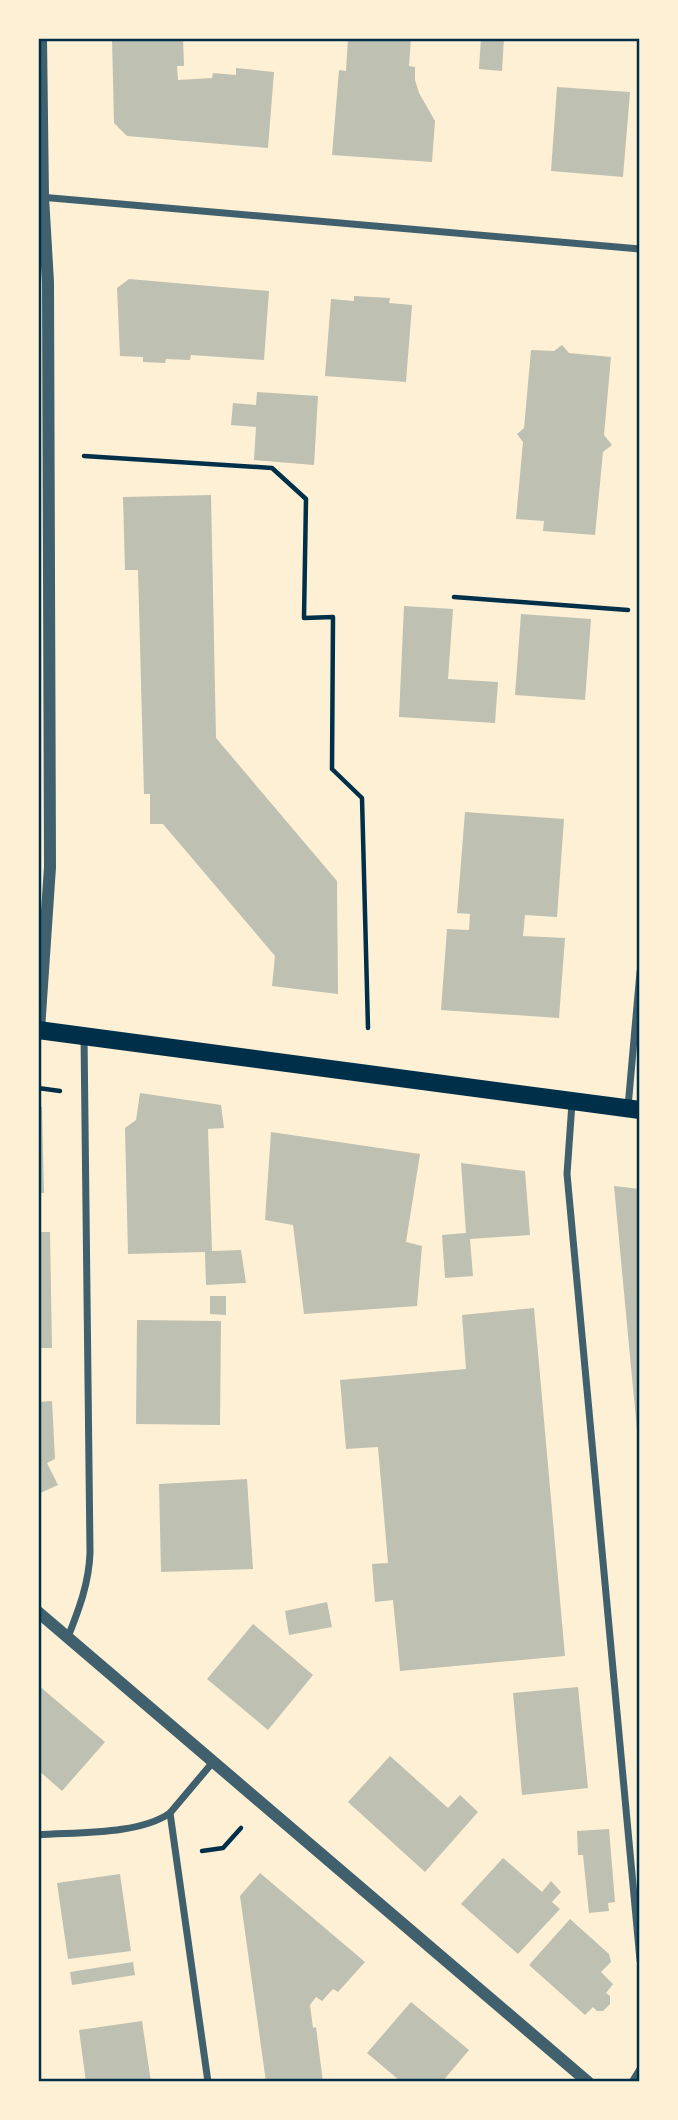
<svg xmlns="http://www.w3.org/2000/svg" width="678" height="2120" viewBox="0 0 678 2120" font-family="'Golos Text',sans-serif">
  <style>
    .building { fill: #bec0b2 }
    .lines { fill: none; stroke-linecap: round; stroke-linejoin: round }
    .path { stroke: #003049; stroke-width: 4.5 }
    .minor { stroke: #3f606c; stroke-width: 7 }
    .tertiary { stroke: #3f606c; stroke-width: 12 }
    .primary { stroke: #003049; stroke-width: 18 }
    .neatline { fill: none; stroke: #003049; stroke-width: 2.5 }
  </style>
  <rect width="100%" height="100%" fill="#fdf0d5"/>
  <g class="building">
    <polygon points="112,38 183,38 184,66 177,66 178,80 212,78 213,73 236,75 236,68 274,72 268,148 127,136 114,123"/>
    <polygon points="348,38 411,38 409,66 415,67 415,80 419,93 435,121 432,162 332,155 339,70 346,71"/>
    <polygon points="481,38 504,38 502,71 479,69"/>
    <polygon points="557,87 630,92 623,177 551,171"/>
    <polygon points="129,279 269,291 264,360 191,355 190,360 166,359 165,363 143,362 143,357 120,356 117,288"/>
    <polygon points="354,296 390,298 389,303 412,305 406,382 325,376 331,299 354,301"/>
    <polygon points="562,345 569,353 611,357 604,435 612,445 603,452 595,535 543,531 544,521 516,519 523,442 517,434 524,428 531,350 554,351"/>
    <polygon points="257,392 318,396 314,465 254,460 256,427 231,425 233,403 256,405"/>
    <polygon points="211,495 216,738 337,881 338,994 272,986 275,956 163,824 150,824 150,794 144,794 138,570 125,570 123,497"/>
    <polygon points="404,606 453,609 448,679 498,682 495,723 399,717"/>
    <polygon points="521,614 591,619 585,700 515,695"/>
    <polygon points="465,812 564,819 557,917 525,915 523,936 565,938 559,1018 441,1010 447,929 469,930 470,914 457,913"/>
    <polygon points="140,1093 221,1105 224,1128 208,1129 212,1251 241,1250 246,1283 206,1285 205,1252 128,1254 125,1128 136,1120"/>
    <polygon points="38,1106 42,1107 44,1193 38,1193"/>
    <polygon points="271,1132 420,1154 406,1242 422,1246 417,1306 304,1314 293,1225 265,1220"/>
    <polygon points="461,1163 525,1171 530,1235 470,1239 473,1276 445,1278 442,1235 466,1233"/>
    <polygon points="614,1186 640,1189 640,1441 638,1441"/>
    <polygon points="38,1232 50,1232 52,1348 38,1348"/>
    <polygon points="210,1296 226,1296 226,1315 210,1314"/>
    <polygon points="534,1308 565,1656 400,1671 393,1600 375,1602 372,1564 388,1563 378,1447 346,1449 340,1380 466,1369 462,1315"/>
    <polygon points="137,1320 221,1321 220,1425 136,1424"/>
    <polygon points="52,1401 55,1459 47,1463 58,1485 38,1494 38,1402"/>
    <polygon points="247,1479 253,1569 161,1572 159,1484"/>
    <polygon points="327,1602 332,1627 289,1635 285,1611"/>
    <polygon points="253,1624 313,1675 268,1730 207,1679"/>
    <polygon points="38,1685 105,1742 62,1791 38,1770"/>
    <polygon points="578,1687 588,1788 522,1795 513,1693"/>
    <polygon points="390,1756 448,1808 460,1795 478,1812 425,1872 348,1802"/>
    <polygon points="609,1829 615,1902 608,1903 609,1911 589,1913 583,1855 578,1855 577,1831"/>
    <polygon points="503,1858 542,1892 551,1881 561,1892 552,1902 560,1909 518,1954 461,1904"/>
    <polygon points="260,1873 365,1962 338,1992 333,1989 322,2001 316,1997 310,2005 313,2028 316,2027 323,2082 266,2082 240,1896"/>
    <polygon points="120,1874 131,1951 68,1959 57,1883"/>
    <polygon points="570,1919 609,1954 611,1962 601,1972 613,1984 606,1993 610,1996 610,2004 603,2011 597,2011 593,2007 585,2015 529,1965"/>
    <polygon points="133,1962 135,1975 72,1985 70,1972"/>
    <polygon points="411,2002 469,2050 442,2082 398,2082 399,2080 367,2053"/>
    <polygon points="142,2021 151,2082 86,2082 79,2030"/>
  </g>
  <g class="lines">
    <g class="path">
      <polyline points="84,456 272,468 306,499 304,618 333,617 332,769 362,798 368,1028"/>
      <polyline points="454,597 628,610"/>
      <polyline points="38,1088 60,1091"/>
      <polyline points="202,1851 223,1848 241,1828"/>
    </g>
    <g class="minor">
      <polyline points="40,197 640,249"/>
      <polyline points="572,1103 567,1174 640,1960"/>
      <polyline points="628,1107 640,972"/>
      <path d="M68 1637C79 1609 89 1583 90 1553L84 1036"/>
      <path d="M38 1835C76 1832 139 1835 170 1813"/>
      <polyline points="208,2082 170,1813 213,1762"/>
      <polyline points="632,2082 640,2069"/>
    </g>
    <g class="tertiary">
      <polyline points="39,1030 50,867 48,282 43,197 41,38"/>
      <polyline points="38,1612 588,2082"/>
    </g>
    <polyline class="primary" points="38,1030 640,1110"/>
  </g>
  <rect width="678" height="2120" fill="none" stroke="#fdf0d5" stroke-width="80"/>
  <rect x="40" y="40" width="598" height="2040" class="neatline"/>
</svg>
